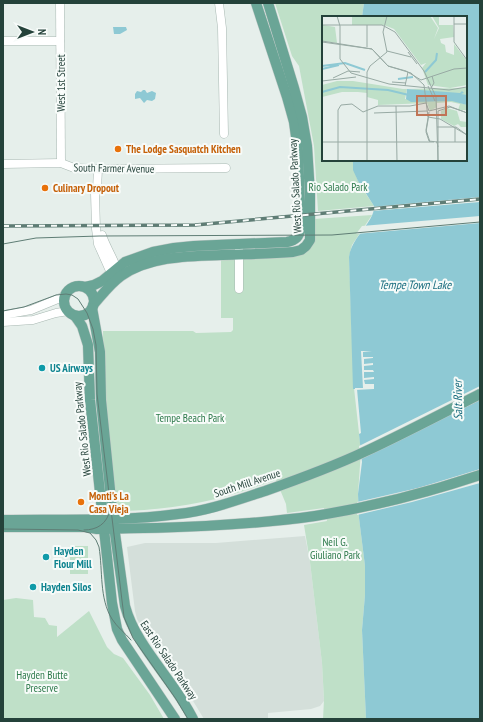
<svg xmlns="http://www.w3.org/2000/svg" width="483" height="722" viewBox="0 0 483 722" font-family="'PT Sans Narrow',sans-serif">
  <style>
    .built { fill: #d4dfda }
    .green { fill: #bfe0c8 }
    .water { fill: #8ec9d4 }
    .pier { fill: #e6efeb }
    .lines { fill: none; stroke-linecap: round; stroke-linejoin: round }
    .minor-casing { stroke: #a8b8b2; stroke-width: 9 }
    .major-casing { stroke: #c2cac8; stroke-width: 11 }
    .minor { stroke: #fff; stroke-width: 8 }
    .major { stroke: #6aa596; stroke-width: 10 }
    .tram { stroke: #5f7d75; stroke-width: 1 }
    .rail-casing { stroke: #5f7d75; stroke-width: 3.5 }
    .rail { stroke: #f7fbf9; stroke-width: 2; stroke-dasharray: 6; stroke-linecap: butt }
    .food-dot { fill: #e8710a; stroke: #f7fbf9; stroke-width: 1.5 }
    .culture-dot { fill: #0f9aa8; stroke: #f7fbf9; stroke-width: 1.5 }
    .labels { text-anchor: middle; stroke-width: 4; stroke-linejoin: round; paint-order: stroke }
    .street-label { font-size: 11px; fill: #24423a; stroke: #f7fbf9 }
    .food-label { font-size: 11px; font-weight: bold; fill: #c56008; stroke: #f7fbf9; text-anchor: start }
    .park-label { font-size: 11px; fill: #2d7a4b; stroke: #f7fbf9 }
    .culture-label { font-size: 11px; font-weight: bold; fill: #0d838f; stroke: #f7fbf9; text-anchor: start }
    .water-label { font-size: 12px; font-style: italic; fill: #1c6f80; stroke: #f7fbf9 }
    .inset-river { fill: none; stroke: #8ec9d4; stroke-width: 2 }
    .inset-road { fill: none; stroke: #98aaa4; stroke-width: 1 }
    .view { fill: #c07456; fill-opacity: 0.15; stroke: #c07456; stroke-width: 2 }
    .inset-edge { fill: none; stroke: #24423a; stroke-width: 2 }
  </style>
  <rect width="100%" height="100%" fill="#e6efeb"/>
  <polygon class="built" points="305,536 310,562 322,663 324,701 320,706 311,709 268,713 268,719 204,719 190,696 144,631 137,619 135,611 127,547 145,543 216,543"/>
  <g class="green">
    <path d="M275 3H364L362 17H323V160H353C354 180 364 190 374 206L318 211 314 146 299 66 292 56Z"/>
    <path d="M372 215 352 245 349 257 354 388 361 451 358 494 359 518 365 566V595L362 630 366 719H323L324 700 322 663 310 562 304 525 327 521 324 508 287 513 286 504 276 480C252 488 227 497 202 502 177 507 151 510 125 511 121 511 118 509 115 506L104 402 103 331H193L196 333 231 332 233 330V318H221V258L300 253 314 219Z"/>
    <rect x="70" y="546" width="18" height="28"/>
    <polygon points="16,598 33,600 34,617 45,618 49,625 57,626 57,637 89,611 107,647 114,654 123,658 150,695 164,719 3,719 3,600"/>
  </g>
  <g class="water">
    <path d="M364 3H480V719H366L362 630 365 595V566L359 518 358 494 362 462 359 434 361 433 357 389H353L349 257C352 236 375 222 374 206L358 181 353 170V160H466V17H362Z"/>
    <polygon points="113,27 126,27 127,30 120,34 114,34"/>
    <polygon points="143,90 145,90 147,93 152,91 156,93 155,99 152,101 147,100 144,103 140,98 135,99 135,94 137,91 141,92"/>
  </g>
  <g class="pier">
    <polygon points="480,197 480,202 372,211 371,207"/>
    <polygon points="480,216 480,223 356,234 362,226"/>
    <polygon points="361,351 372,351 363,352 363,357 373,357 373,358 364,359 364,364 373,363 373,365 364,366 364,370 373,370 374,372 364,372 364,378 374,377 374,379 364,380 365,384 374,384 374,389 355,390 355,388 363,388"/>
    <polygon points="480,386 480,400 363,458 359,451 359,446"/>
    <polygon points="480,469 480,483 412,502 357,515 357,502 418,488"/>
  </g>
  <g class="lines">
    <defs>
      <g id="minor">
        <polyline points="60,3 61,163"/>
        <polyline points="219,3 222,28 224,134"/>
        <polyline points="3,41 60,41"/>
        <polyline points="3,164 61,163 74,168 98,169 226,168"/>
        <polyline points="98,169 97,189 95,193 96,229 98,244 111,273"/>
        <path d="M102 235C105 246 118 265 117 274"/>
        <polyline points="239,289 239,250"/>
        <polyline points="3,315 31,310 65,296"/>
        <polyline points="3,322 33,320 56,313 68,311"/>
      </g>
      <g id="major">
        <circle cx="79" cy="301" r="15"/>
        <path d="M85 287 94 285 102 281 125 262 153 252 174 248 194 246 287 242C296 240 299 237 301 228L298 151 294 122 287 97 256 3"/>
        <path d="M93 305C102 295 110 284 121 276 149 256 189 256 222 255 245 254 269 254 293 252L301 250 306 246 310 240V194L307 146 302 117 294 88 268 3"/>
        <path d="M92 308 100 352 101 400 113 519 125 606C136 647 174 680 193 719"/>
        <polyline points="75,316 82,326 88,345 90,400 112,603 117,629 122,640 175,719"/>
        <path d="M3 520C61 519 120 522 178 514 208 511 237 500 265 491 299 479 332 467 364 452 403 434 441 414 480 394"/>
        <path d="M3 527H86L97 529C170 528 243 526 315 516 371 507 426 493 480 475"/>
      </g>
    </defs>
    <use href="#minor" class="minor-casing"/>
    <use href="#major" class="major-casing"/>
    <use href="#minor" class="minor"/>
    <use href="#major" class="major"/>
    <g class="tram">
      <polyline points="3,244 36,238 99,236 332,235 480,222"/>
      <polyline points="3,311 24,307 56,295 66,294 72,295 78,299 87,313 93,329 96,345 97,394 124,617 133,638 176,699 188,719"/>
      <path d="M3 529 78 530 90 533 96 540 99 547C103 571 99 598 112 619 117 627 125 633 131 640"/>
      <path d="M84 530C97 530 107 524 110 510"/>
    </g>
    <defs>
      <polyline id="rail" points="3,226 195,225 480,199"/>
    </defs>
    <use href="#rail" class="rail-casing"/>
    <use href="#rail" class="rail"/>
  </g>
  <g class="food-dot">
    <circle cx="118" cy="149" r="4"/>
    <circle cx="45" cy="188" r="4"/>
    <circle cx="81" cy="502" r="4"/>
  </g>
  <g class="culture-dot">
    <circle cx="42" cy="368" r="4"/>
    <circle cx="46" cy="557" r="4"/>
    <circle cx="33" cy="587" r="4"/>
  </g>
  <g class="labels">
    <g class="street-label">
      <text transform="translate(61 83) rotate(-90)" y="4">West 1st Street</text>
      <text transform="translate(114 168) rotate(1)" y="4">South Farmer Avenue</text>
      <text transform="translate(295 186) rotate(-93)" y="4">West Rio Salado Parkway</text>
      <text transform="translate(82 429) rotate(-96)" y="4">West Rio Salado Parkway</text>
      <text transform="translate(247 483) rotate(-18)" y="4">South Mill Avenue</text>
      <text transform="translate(169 660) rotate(56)" y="4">East Rio Salado Parkway</text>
    </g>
    <g class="food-label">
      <text x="126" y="153">The Lodge Sasquatch Kitchen</text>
      <text x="53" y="192">Culinary Dropout</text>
      <text x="89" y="500">Monti's La<tspan x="89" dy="13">Casa Vieja</tspan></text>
    </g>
    <g class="park-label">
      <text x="338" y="191">Rio Salado Park</text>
      <text x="190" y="422">Tempe Beach Park</text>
      <text x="335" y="546">Neil G.<tspan x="335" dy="13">Giuliano Park</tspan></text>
      <text x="42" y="679">Hayden Butte<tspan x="42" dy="13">Preserve</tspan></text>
    </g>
    <g class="culture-label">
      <text x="50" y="372">US Airways</text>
      <text x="54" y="555">Hayden<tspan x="54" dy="13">Flour Mill</tspan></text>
      <text x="41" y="591">Hayden Silos</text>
    </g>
    <g class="water-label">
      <text x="415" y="289">Tempe Town Lake</text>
      <text transform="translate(458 400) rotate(-91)" y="4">Salt River</text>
    </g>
  </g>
  <g transform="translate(322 16)">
    <rect width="145" height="145" fill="#e6efeb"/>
    <path d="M30 0H108L116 12 112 23 117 12 110 0H117V9H131L132 21 118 23 119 27 123 29 124 36 132 39V28L145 45V69L128 72 106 69 100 52 104 47 99 49 72 13 62 9H30ZM1 9 13 11 15 27 1 25ZM15 65H31L81 73 145 72V80L85 73 83 83 133 85 145 89V94H136L138 88 129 86 115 87V91L108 95 105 87 56 89V84L45 81V77L36 76H20L0 81V69ZM125 92 135 95 138 105 145 106 144 111H139L136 108 132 110 119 103V95Z" fill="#bfe0c8"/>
    <path d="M85 73 138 77 140 75 142 77 139 78 145 79V89L130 85 89 86 84 83Z" fill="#8ec9d4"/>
    <path class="inset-river" d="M0 50 23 47 43 54M0 53 17 49M103 56 114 44 115 37M76 63 91 61M0 76 18 71 66 74 87 79"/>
    <path class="inset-road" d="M15 0 18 10V43L29 57 67 68 127 74 145 71M132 0V26L145 44M132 8H145M0 9H60L73 16 102 55 114 81 116 145M0 25 50 33 66 50 89 57 102 69 106 101 118 103 145 119M0 26 50 33 66 50 84 55 99 64 132 53 145 52M45 31V9M65 35 89 41M86 36 95 48M11 62 26 55 38 56M0 65 34 61M70 66 84 67M83 70 86 56M106 70 113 85M109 72 112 67 110 60M74 90 75 145M107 95 127 90 145 97M107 96 104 114 108 126M52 97 105 95M107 98 104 116 107 125 115 126 116 131M115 111H134L145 119M0 126H112M114 126H145M133 126V111M16 145V94L19 89 30 88 41 96 56 90H88L104 87 107 95M45 145V56L48 50 65 36 61 16 65 0M116 145V95L128 91 143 96"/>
    <path class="view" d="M95 80H124V99H95Z"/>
    <rect width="145" height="145" class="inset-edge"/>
  </g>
  <rect width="483" height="722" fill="none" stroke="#24423a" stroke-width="8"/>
  <g transform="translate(32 32) rotate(90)" stroke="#f7fbf9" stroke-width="3" paint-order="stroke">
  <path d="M0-3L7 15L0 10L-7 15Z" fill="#24423a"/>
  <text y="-6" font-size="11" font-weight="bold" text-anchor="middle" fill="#24423a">N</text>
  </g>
</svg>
